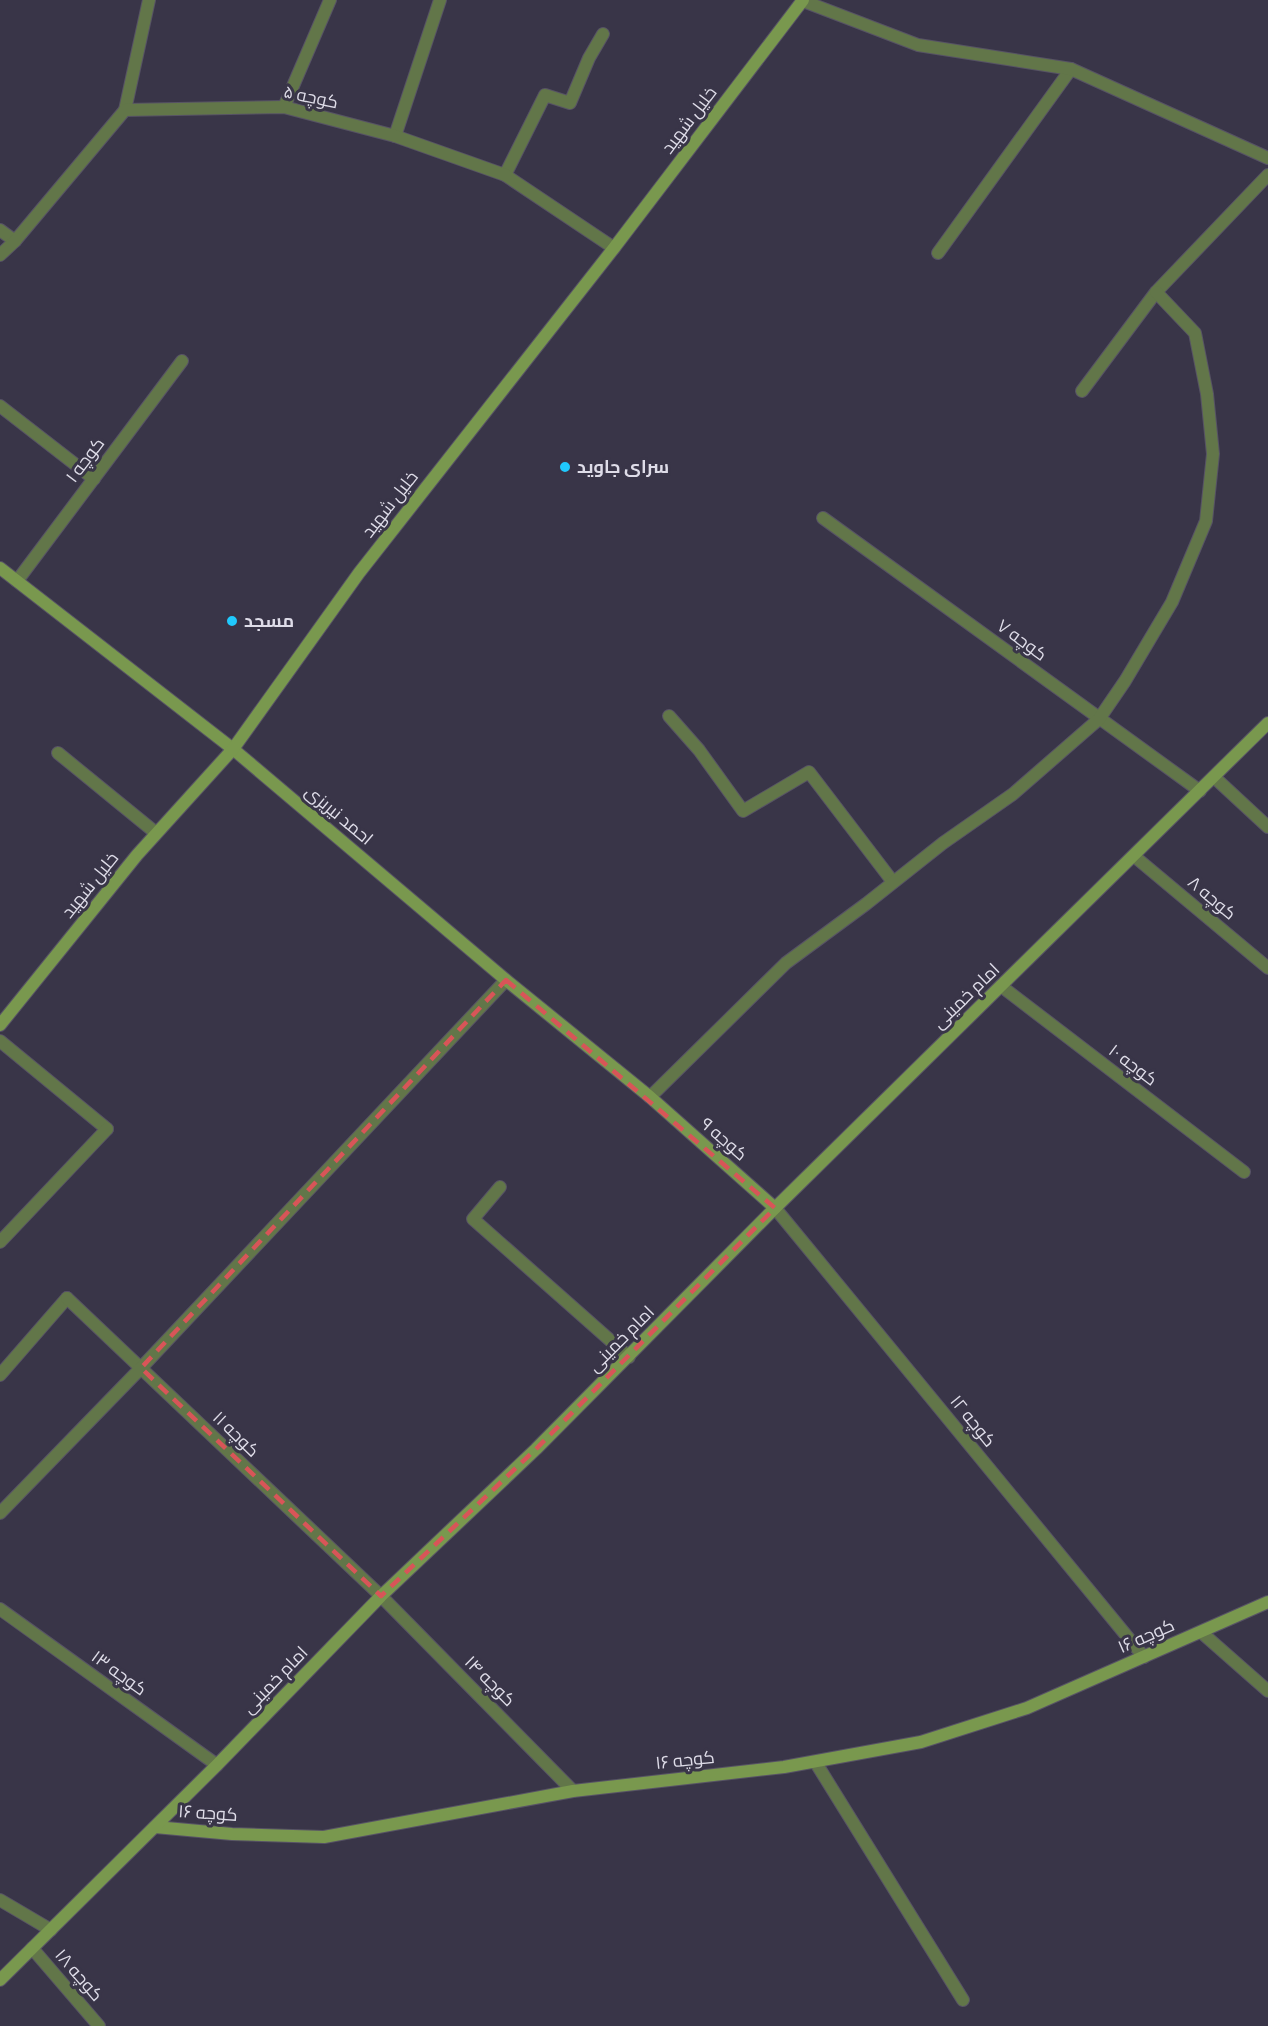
<svg xmlns="http://www.w3.org/2000/svg" width="1268" height="2026" viewBox="0 0 1268 2026" font-family="Commissioner,Cairo,sans-serif">
  <style>
    .lines { fill: none; stroke-linecap: round; stroke-linejoin: round }
    .lane-casing { stroke: #575365; stroke-width: 14 }
    .street-casing { stroke: #575365; stroke-width: 14 }
    .secondary-casing { stroke: #575365; stroke-width: 14 }
    .lane { stroke: #627649; stroke-width: 12 }
    .street { stroke: #627649; stroke-width: 12 }
    .secondary { stroke: #79984e; stroke-width: 12 }
    .marked { fill: none; stroke: #d85558; stroke-width: 4.5; stroke-dasharray: 12 8; stroke-linejoin: round }
    .poi-dot { fill: #20c9fd; stroke: #393548; stroke-width: 2 }
    .labels { text-anchor: middle; stroke-width: 6; stroke-linejoin: round; paint-order: stroke }
    .street-label { font-size: 18px; fill: #dedce8; stroke: #393548 }
    .poi-label { font-size: 18px; font-weight: bold; fill: #dedce8; stroke: #393548; text-anchor: start }
  </style>
  <rect width="100%" height="100%" fill="#393548"/>
  <g class="lines">
    <defs>
      <g id="lane">
        <polyline points="284,107 330,0"/>
        <polyline points="395,136 440,0"/>
        <polyline points="505,175 545,95 570,103 589,58 603,34"/>
        <polyline points="0,230 15,241"/>
        <polyline points="938,253 1071,69"/>
        <polyline points="0,406 94,479"/>
        <polyline points="17,581 182,361"/>
        <polyline points="669,716 699,750 743,811 809,772 893,882"/>
        <polyline points="58,753 156,833"/>
        <polyline points="1214,777 1268,827"/>
        <polyline points="1134,856 1268,968"/>
        <polyline points="1001,986 1244,1172"/>
        <polyline points="0,1041 107,1129"/>
        <polyline points="500,1187 473,1219 629,1357"/>
        <polyline points="0,1375 67,1298"/>
        <polyline points="381,1596 573,1791"/>
        <polyline points="816,1763 963,2000"/>
        <polyline points="32,1948 99,2026"/>
      </g>
      <g id="street">
        <polyline points="803,1 918,45 1071,69 1268,158"/>
        <polyline points="125,110 149,0"/>
        <polyline points="0,255 15,241 125,110 284,107 395,136 505,175 614,248"/>
        <polyline points="1082,391 1156,292 1268,175"/>
        <polyline points="823,518 1200,791"/>
        <polyline points="650,1097 786,963 866,904 943,843 1013,794 1099,719 1125,681 1172,602 1206,521 1213,454 1207,394 1195,333 1156,292"/>
        <polyline points="775,1208 1144,1657"/>
        <polyline points="0,1242 107,1129"/>
        <polyline points="67,1298 381,1596"/>
        <polyline points="0,1513 141,1368 506,980"/>
        <polyline points="0,1609 217,1765"/>
        <polyline points="1201,1632 1268,1691"/>
        <polyline points="0,1900 51,1930"/>
      </g>
      <g id="secondary">
        <polyline points="0,568 233,749 506,980 650,1097 775,1208"/>
        <polyline points="0,1025 137,855 233,749 359,573 614,248 803,0"/>
        <polyline points="155,1827 232,1834 324,1837 573,1791 784,1767 921,1742 1027,1708 1268,1602"/>
        <polyline points="0,1980 217,1765 381,1596 536,1449 775,1208 1268,723"/>
      </g>
    </defs>
    <use href="#lane" class="lane-casing"/>
    <use href="#street" class="street-casing"/>
    <use href="#secondary" class="secondary-casing"/>
    <use href="#lane" class="lane"/>
    <use href="#street" class="street"/>
    <use href="#secondary" class="secondary"/>
  </g>
  <path class="marked" d="M506 980 775 1208 536 1449 381 1596 141 1368Z"/>
  <g class="poi-dot">
    <circle cx="565" cy="467" r="6"/>
    <circle cx="232" cy="621" r="6"/>
  </g>
  <g class="labels">
    <g class="street-label">
      <text transform="translate(311 97) rotate(12)" y="6">کوچه ۵</text>
      <text transform="translate(689 120) rotate(-53)" y="6">خلیل شهید</text>
      <text transform="translate(85 460) rotate(-53)" y="6">کوچه ۱</text>
      <text transform="translate(390 504) rotate(-52)" y="6">خلیل شهید</text>
      <text transform="translate(1022 640) rotate(36)" y="6">کوچه ۷</text>
      <text transform="translate(339 815) rotate(40)" y="6">احمد نیریزی</text>
      <text transform="translate(90 885) rotate(-51)" y="6">خلیل شهید</text>
      <text transform="translate(1212 898) rotate(40)" y="6">کوچه ۸</text>
      <text transform="translate(966 996) rotate(-44)" y="6">امام خمینی</text>
      <text transform="translate(1133 1065) rotate(37)" y="6">کوچه ۱۰</text>
      <text transform="translate(724 1139) rotate(41)" y="6">کوچه ۹</text>
      <text transform="translate(621 1339) rotate(-45)" y="6">امام خمینی</text>
      <text transform="translate(973 1421) rotate(51)" y="6">کوچه ۱۲</text>
      <text transform="translate(236 1434) rotate(44)" y="6">کوچه ۱۱</text>
      <text transform="translate(1146 1636) rotate(-24)" y="6">کوچه ۱۶</text>
      <text transform="translate(119 1673) rotate(36)" y="6">کوچه ۱۳</text>
      <text transform="translate(275 1680) rotate(-46)" y="6">امام خمینی</text>
      <text transform="translate(490 1681) rotate(45)" y="6">کوچه ۱۴</text>
      <text transform="translate(685 1760) rotate(-6)" y="6">کوچه ۱۶</text>
      <text transform="translate(208 1813) rotate(4)" y="6">کوچه ۱۶</text>
      <text transform="translate(79 1975) rotate(49)" y="6">کوچه ۱۸</text>
    </g>
    <g class="poi-label">
      <text x="577" y="473">سرای جاوید</text>
      <text x="244" y="627">مسجد</text>
    </g>
  </g>
</svg>
